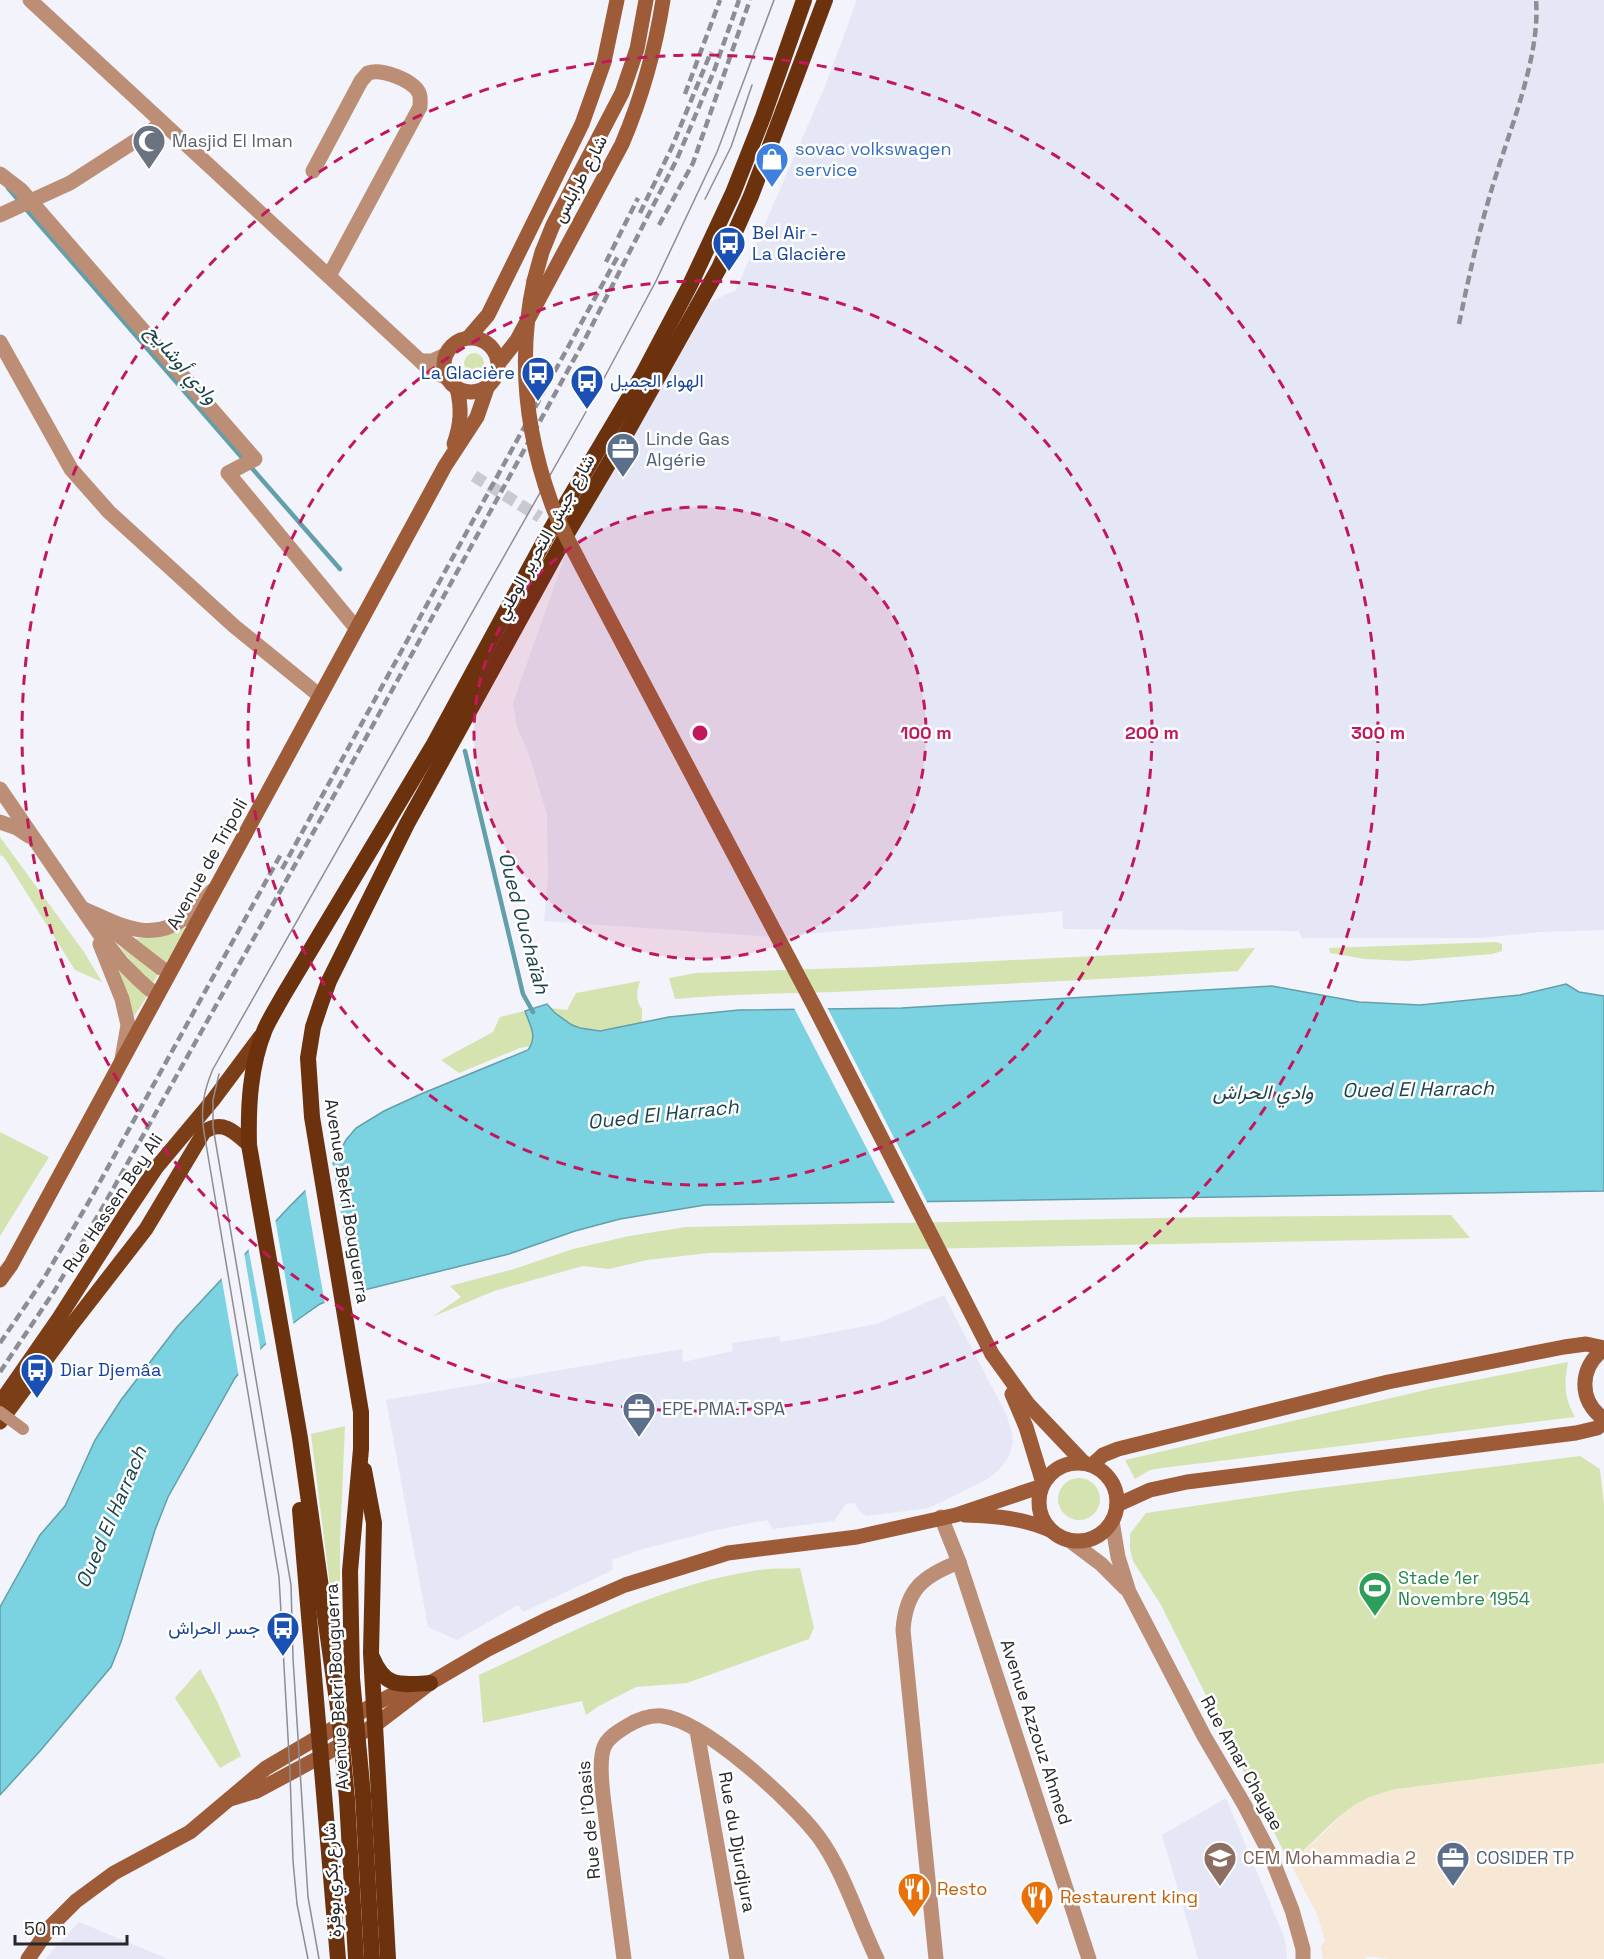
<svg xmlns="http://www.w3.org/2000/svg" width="1604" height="1959" viewBox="0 0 1604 1959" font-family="'Space Grotesk',Vazirmatn,sans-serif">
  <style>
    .commercial { fill: #f6e8d4 }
    .built { fill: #e5e7f6 }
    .green { fill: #d5e3b0 }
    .water { fill: #7bd2e1; stroke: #629faa; stroke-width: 1.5 }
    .pier { fill: #f2f3fb }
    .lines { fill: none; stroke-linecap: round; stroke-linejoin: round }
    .stream { stroke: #629faa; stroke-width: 4.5 }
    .pedestrian-tunnel { stroke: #c9cad1; stroke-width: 12; stroke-dasharray: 12 6; stroke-linecap: butt }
    .minor { stroke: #bc8e76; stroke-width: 15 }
    .tertiary { stroke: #bc8e76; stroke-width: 15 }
    .secondary { stroke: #9d5c37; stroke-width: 15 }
    .primary { stroke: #7c3e17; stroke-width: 15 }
    .trunk { stroke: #6c320d; stroke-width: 16 }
    .tram { stroke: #8d8e93; stroke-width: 1.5 }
    .rail { stroke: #8d8e93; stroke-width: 4.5; stroke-dasharray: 9 4.5; stroke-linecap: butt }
    .pedestrian-bridge { stroke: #bc8e76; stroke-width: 12 }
    .secondary-bridge { stroke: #9d5c37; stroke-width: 15 }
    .trunk-bridge { stroke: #6c320d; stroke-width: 16 }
    .ring { fill: none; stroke: #c2185b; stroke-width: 3; stroke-dasharray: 10 8 }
    .labels { text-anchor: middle; stroke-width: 5; stroke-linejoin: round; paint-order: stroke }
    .worship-label { font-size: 18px; fill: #5b616d; stroke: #fff; text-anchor: start }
    .shop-label { font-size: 18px; fill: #366cbe; stroke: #fff; text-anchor: start }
    .street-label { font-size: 18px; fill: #26272a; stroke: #fff }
    .transit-label { font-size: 18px; fill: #164399; stroke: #fff; text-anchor: start }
    .service-label { font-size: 18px; fill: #4e5e75; stroke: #fff; text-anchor: start }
    .leisure-label { font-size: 18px; fill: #27864d; stroke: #fff; text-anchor: start }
    .education-label { font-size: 18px; fill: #785e54; stroke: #fff; text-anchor: start }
    .food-label { font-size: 18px; fill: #c56008; stroke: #fff; text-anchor: start }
    .water-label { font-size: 20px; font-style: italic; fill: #1b444b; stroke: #fff }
    .centre { fill: #c2185b; stroke: #fff; stroke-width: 3 }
    .ring-label { font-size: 18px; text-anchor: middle; font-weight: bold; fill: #c2185b; stroke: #fff; stroke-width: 5; stroke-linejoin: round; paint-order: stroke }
  </style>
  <rect width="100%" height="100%" fill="#f2f3fb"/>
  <polygon class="commercial" points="1604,1763 1604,1959 1389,1959 1366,1956 1365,1959 1323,1959 1321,1947 1325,1940 1317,1914 1284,1852 1296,1859 1345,1812 1358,1803 1377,1794 1396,1789"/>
  <g class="built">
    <polygon points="857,0 1604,0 1604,930 1541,932 1480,938 1302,938 1299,931 1063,929 1062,911 773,937 544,921 548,878 547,814 528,752 517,727 513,703 572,536 695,309 736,290 825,86"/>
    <polygon points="944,1295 1007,1416 1012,1433 1013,1444 1008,1458 999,1470 986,1480 929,1508 867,1516 859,1511 855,1503 846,1504 834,1521 773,1529 767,1520 716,1530 643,1549 612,1560 613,1570 523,1612 518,1605 457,1640 428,1627 386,1400 682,1349 683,1362 733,1351 732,1343 779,1336 781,1342 876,1324"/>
    <polygon points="1226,1798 1285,1939 1287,1959 1198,1959 1162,1835"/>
    <polygon points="79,1922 168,1959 45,1959"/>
  </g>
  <g class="green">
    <circle cx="474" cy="363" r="10"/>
    <polygon points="0,837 84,952 102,982 75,970 4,857 0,855"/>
    <polygon points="186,928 166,963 135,939"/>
    <polygon points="1496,942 1502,944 1502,951 1492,954 1407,961 1365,959 1330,953 1329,948"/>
    <polygon points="119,946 161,970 151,986"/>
    <path d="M1255 948 1238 971C1111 979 984 985 857 991 796 994 736 993 675 999L669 978 696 973 874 967Z"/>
    <polygon points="112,959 148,995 131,1021"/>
    <path d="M640 981C637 990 635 1001 642 1009V1023C609 1031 574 1038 551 1008L567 1010 576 993Z"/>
    <polygon points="525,1011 534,1036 531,1046 520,1048 459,1073 441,1060 493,1032 500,1017"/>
    <polygon points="0,1132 49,1157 0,1236"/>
    <polygon points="1451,1215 1470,1238 709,1253 647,1260 609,1269 583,1266 494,1291 432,1317 461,1297 450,1286 514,1269 573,1249 629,1236 686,1227 1211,1217"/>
    <path d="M1568 1362C1564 1384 1564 1398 1575 1417L1162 1468 1150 1470 1135 1479 1125 1460 1434 1388Z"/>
    <polygon points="345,1426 340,1541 340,1666 311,1434"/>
    <path d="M1580 1456 1600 1469 1604 1505V1763L1396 1789C1383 1792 1371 1796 1360 1802 1339 1813 1313 1842 1295 1859L1284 1852 1161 1605 1133 1561 1130 1549V1534L1146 1513 1296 1491Z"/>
    <circle cx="1079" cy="1499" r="21"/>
    <path d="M800 1568 814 1628 809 1639 687 1683 636 1687 599 1706 586 1715 582 1701 483 1723 479 1675C569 1634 660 1584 759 1570 772 1568 787 1569 800 1568Z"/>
    <polygon points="200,1669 217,1701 241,1756 220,1768 175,1698"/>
  </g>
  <path class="water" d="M1566 984 1579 992 1604 996V1191L705 1205 620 1219 575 1231 509 1254 344 1295 320 1304 300 1318 263 1346 235 1378 168 1497 155 1530 121 1642 111 1667 40 1751 0 1795V1607L40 1535 65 1506 95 1440 121 1400 177 1327 289 1207 334 1162 346 1140 356 1128 384 1111 421 1094 528 1050C538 1036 530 1026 525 1011L547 1004 555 1013 572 1025 580 1028 600 1031 669 1017 739 1010 902 1008 1272 986 1359 1002 1420 1005 1520 995Z"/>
  <g class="pier">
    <polygon points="793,1006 827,1007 928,1204 896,1205"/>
    <polygon points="332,1161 355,1295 325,1305 305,1188"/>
    <polygon points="275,1218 294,1327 267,1348 248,1247"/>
    <polygon points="244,1252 261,1353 239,1378 221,1275"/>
  </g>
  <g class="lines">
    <g class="stream">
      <polyline points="8,188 20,202"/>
      <polyline points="25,208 244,460"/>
      <polyline points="250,466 340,569"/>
      <polyline points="465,751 523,994 533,1012"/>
    </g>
    <polyline class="pedestrian-tunnel" points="474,476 540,517"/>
    <g class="minor">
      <path d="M313 171 361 81 368 73C381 68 413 80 419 93 421 97 420 102 420 107L329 276"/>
      <polyline points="0,174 21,190 255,459 228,473 356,628"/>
      <polyline points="0,215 70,183 163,123"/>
      <polyline points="0,342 71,469 109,512 234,626 320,696"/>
      <polyline points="0,789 101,936 122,963 139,980 149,989 158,994"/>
      <polyline points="0,822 17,828 29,836"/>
      <path d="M84 909C118 924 150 944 185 918 195 910 204 900 212 891"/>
      <polyline points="108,927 161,968 170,972"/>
      <polyline points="100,944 122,999 128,1025 122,1059"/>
      <polyline points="941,1517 959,1562 1089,1959"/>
      <polyline points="1112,1521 1118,1557 1129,1592 1204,1736 1245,1806 1270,1854 1292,1910 1303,1949 1303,1959"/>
      <polyline points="1069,1540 1101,1564 1125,1588"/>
      <polyline points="697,1731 737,1959"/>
      <path d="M624 1959C618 1915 613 1872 607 1828 605 1808 597 1765 604 1747 608 1737 619 1731 627 1726 637 1720 650 1715 662 1716 705 1721 792 1802 818 1836 844 1871 858 1920 877 1959"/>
      <path d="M936 1959 903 1630C906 1589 923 1576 959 1562"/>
    </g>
    <g class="tertiary">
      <polyline points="30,0 429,369 447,378"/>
      <polyline points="421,361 432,361 445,355"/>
    </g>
    <g class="secondary">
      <polyline points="534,281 542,252 553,225 622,93 637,49 646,0"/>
      <polyline points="469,337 488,315 582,124 604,62 617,0"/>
      <circle cx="471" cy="365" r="27"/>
      <path d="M499 363 517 340 622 144C642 97 655 51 663 0"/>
      <path d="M454 444C461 424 462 409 457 388"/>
      <polyline points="0,1280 11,1265 445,466 477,417 487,388"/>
      <path d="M1604 1349C1579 1367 1578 1401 1604 1419"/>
      <polyline points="992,1354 1028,1404 1084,1463"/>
      <polyline points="1012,1394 1026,1427 1043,1483"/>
      <circle cx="1078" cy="1502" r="39"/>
      <polyline points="1092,1465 1103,1455 1118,1449 1388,1382 1564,1347 1586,1344 1604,1348"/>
      <polyline points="1117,1505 1150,1490 1187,1482 1576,1433 1597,1428 1604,1422"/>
      <path d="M965 1515C996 1516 1023 1518 1052 1531"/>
      <polyline points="230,1799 257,1791 320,1757 375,1725 430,1683 488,1649 550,1618 625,1585 728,1553 857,1537 956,1515 1042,1486"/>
      <polyline points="28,1959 51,1926 76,1901 114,1873 190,1832 266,1768 373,1705 396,1693 419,1686"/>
    </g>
    <g class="primary">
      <polyline points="0,1403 59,1318 126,1213 156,1168 213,1100 260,1037"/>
      <path d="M0 1422 70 1327 146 1229 204 1132C222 1119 235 1132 249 1145"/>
    </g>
    <g class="trunk">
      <polyline points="364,1470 374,1523 371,1653 388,1959"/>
      <polyline points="300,1510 338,1959"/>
      <path d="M372 1657C385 1688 399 1685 430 1683"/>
      <polyline points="352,1678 350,1571 361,1449 361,1412 312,1117 308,1058 313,1027 321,1003 329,981 407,824 568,532 622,441 719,268 751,196 825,0"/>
      <path d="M334 1680 300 1438 249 1145C248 1106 250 1066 265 1029 270 1018 277 1007 283 996L434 744 547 536 643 374 690 285 733 193 763 117 804 0"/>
      <polyline points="363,1795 372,1959"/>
      <polyline points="347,1799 356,1959"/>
    </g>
    <g class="tram">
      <polyline points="705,199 731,147 752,85"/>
      <polyline points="219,1074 213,1100 213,1127 291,1585 293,1658 308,1897 319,1959"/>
      <path d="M308 1959 297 1904 293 1861 290 1773 279 1577 204 1132C200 1109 204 1090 213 1069L587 410 656 281 717 152 774 0"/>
    </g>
    <g class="rail">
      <polyline points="685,94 720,0"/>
      <polyline points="640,213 672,147 711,52"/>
      <polyline points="659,225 693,163 750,0"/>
      <polyline points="606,262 638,198"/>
      <path d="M1459 324C1468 281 1477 238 1490 195 1506 138 1541 59 1536 0"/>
      <polyline points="282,869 618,256"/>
      <polyline points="0,1343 43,1280 91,1198 281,854"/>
      <polyline points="0,1372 55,1290 104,1205 346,774 584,341 677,159 714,71 739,0"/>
    </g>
    <polyline class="pedestrian-bridge" points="0,1412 23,1429"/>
    <path class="secondary-bridge" d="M534 281C518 355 525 430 551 502 558 523 570 543 580 563L813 1004 992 1354"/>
    <g class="trunk-bridge">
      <polyline points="352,1678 363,1795"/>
      <polyline points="334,1680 339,1714 347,1799"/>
    </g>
  </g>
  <circle cx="700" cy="733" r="226" fill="#c2185b" fill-opacity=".12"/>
  <g class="ring">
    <circle cx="700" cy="733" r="226"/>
    <circle cx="700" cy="733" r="452"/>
    <circle cx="700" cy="733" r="678"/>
  </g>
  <defs>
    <symbol id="mosque-pin" viewBox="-11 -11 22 30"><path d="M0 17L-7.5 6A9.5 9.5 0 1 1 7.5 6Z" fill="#6b7280" stroke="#fff"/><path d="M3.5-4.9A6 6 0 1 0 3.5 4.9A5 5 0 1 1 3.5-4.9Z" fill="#fff"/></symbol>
    <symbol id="shop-pin" viewBox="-11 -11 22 30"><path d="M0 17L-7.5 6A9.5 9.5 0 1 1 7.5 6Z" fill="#3f7fe0" stroke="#fff"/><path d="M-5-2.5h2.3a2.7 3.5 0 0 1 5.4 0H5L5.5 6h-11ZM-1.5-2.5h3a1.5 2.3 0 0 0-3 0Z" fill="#fff"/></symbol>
    <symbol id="bus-pin" viewBox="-11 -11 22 30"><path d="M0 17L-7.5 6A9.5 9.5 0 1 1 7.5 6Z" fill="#1a4fb4" stroke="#fff"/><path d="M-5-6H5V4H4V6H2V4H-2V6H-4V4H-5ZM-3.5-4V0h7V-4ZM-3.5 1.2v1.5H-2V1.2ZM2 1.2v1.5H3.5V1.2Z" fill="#fff"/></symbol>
    <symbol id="office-pin" viewBox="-11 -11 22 30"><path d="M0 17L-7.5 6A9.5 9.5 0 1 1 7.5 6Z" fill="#5c6f8a" stroke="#fff"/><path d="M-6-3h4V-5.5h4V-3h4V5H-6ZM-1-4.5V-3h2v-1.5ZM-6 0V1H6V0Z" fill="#fff"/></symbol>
    <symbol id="stadium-pin" viewBox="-11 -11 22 30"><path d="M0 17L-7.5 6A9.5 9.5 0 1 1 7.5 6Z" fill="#2e9e5b" stroke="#fff"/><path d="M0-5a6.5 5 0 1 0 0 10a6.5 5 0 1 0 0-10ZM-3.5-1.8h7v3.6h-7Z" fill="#fff"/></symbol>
    <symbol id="school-pin" viewBox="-11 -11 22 30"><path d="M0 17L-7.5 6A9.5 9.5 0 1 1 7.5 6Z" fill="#8d6e63" stroke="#fff"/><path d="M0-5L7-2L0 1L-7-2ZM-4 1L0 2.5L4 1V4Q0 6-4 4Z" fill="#fff"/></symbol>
    <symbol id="restaurant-pin" viewBox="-11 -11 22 30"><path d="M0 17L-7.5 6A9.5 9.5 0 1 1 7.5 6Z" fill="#e8710a" stroke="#fff"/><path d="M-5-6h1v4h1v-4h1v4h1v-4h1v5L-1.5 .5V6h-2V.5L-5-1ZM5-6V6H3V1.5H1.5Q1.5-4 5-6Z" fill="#fff"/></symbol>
  </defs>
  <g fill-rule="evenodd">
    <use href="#mosque-pin" x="130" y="122" width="38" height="52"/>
    <use href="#shop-pin" x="753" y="140" width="38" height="52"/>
    <use href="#bus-pin" x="710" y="224" width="38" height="52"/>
    <use href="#bus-pin" x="519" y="354" width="38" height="52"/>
    <use href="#bus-pin" x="568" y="362" width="38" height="52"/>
    <use href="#office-pin" x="604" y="430" width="38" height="52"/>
    <use href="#bus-pin" x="18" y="1351" width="38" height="52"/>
    <use href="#office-pin" x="620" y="1390" width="38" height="52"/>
    <use href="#stadium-pin" x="1356" y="1569" width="38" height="52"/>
    <use href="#bus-pin" x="264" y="1609" width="38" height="52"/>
    <use href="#school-pin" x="1201" y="1839" width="38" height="52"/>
    <use href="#office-pin" x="1434" y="1839" width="38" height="52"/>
    <use href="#restaurant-pin" x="895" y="1870" width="38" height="52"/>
    <use href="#restaurant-pin" x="1018" y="1878" width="38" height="52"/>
  </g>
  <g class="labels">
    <g class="worship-label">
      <text x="172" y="147">Masjid El Iman</text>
    </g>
    <g class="shop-label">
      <text x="795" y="155">sovac volkswagen<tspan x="795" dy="21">service</tspan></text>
    </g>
    <g class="street-label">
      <text transform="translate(580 179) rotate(-62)" y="6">شارع طرابلس</text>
      <text transform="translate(545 537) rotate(-61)" y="6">شارع جيش التحرير الوطني</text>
      <text transform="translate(207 864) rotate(-61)" y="6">Avenue de Tripoli</text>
      <text transform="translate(347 1201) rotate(81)" y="6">Avenue Bekri Bouguerra</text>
      <text transform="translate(113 1203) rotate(-56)" y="6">Rue Hassen Bey Ali</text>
      <text transform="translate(337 1687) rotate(-93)" y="6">Avenue Bekri Bouguerra</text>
      <text transform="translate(1036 1732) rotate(72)" y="6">Avenue Azzouz Ahmed</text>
      <text transform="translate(1242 1763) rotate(61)" y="6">Rue Amar Chayae</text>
      <text transform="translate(589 1820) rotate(-95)" y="6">Rue de l'Oasis</text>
      <text transform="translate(737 1842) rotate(80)" y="6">Rue du Djurdjura</text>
      <text transform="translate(332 1880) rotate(-93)" y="6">شارع بكري بوقرة</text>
    </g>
    <g class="transit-label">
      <text x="752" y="239">Bel Air -<tspan x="752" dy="21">La Glacière</tspan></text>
      <text x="515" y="379" text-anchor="end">La Glacière</text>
      <text x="610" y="387">الهواء الجميل</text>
      <text x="60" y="1376">Diar Djemâa</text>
      <text x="260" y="1634" text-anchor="end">جسر الحراش</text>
    </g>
    <g class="service-label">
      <text x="646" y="445">Linde Gas<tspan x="646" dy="21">Algérie</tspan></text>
      <text x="662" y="1415">EPE PMA.T SPA</text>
      <text x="1476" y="1864">COSIDER TP</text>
    </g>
    <g class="leisure-label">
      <text x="1398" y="1584">Stade 1er<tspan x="1398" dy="21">Novembre 1954</tspan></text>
    </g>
    <g class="education-label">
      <text x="1243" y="1864">CEM Mohammadia 2</text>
    </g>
    <g class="food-label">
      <text x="937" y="1895">Resto</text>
      <text x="1060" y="1903">Restaurent king</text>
    </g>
    <g class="water-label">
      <text transform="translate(182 364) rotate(49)" y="7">وادي أوشايح</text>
      <text transform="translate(524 923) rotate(75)" y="7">Oued Ouchaïah</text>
      <text transform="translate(1418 1089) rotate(-1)" y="7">Oued El Harrach</text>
      <text x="1263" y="1099">وادي الحراش</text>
      <text transform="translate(663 1114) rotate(-6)" y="7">Oued El Harrach</text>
      <text transform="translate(111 1517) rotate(-67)" y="7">Oued El Harrach</text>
    </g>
  </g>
  <circle cx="700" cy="733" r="9" class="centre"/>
  <g class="ring-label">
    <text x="926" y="739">100 m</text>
    <text x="1152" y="739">200 m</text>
    <text x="1378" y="739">300 m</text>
  </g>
  <path d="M15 1935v9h112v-9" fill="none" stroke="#26272a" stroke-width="3"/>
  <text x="24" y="1935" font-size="18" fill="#26272a" stroke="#ffffff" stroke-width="4.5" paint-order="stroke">50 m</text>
</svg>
